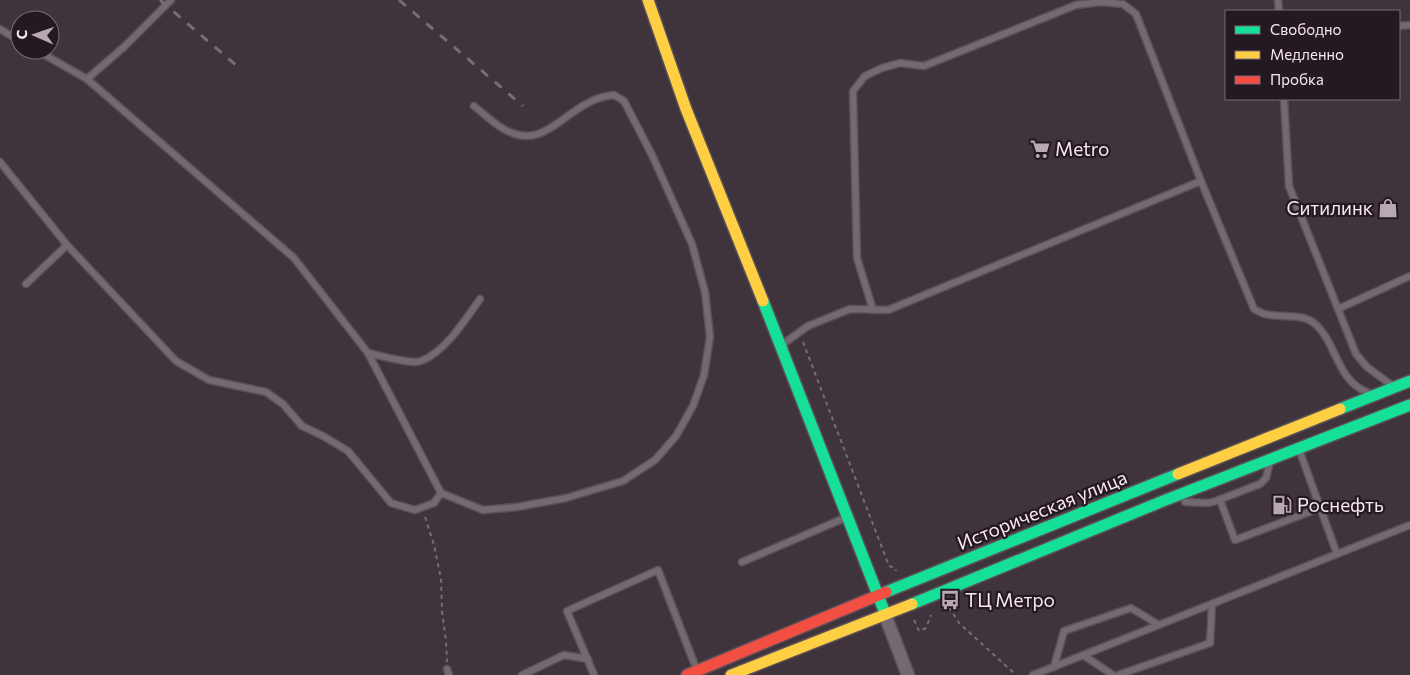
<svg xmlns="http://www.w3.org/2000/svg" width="1410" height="675" viewBox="0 0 1410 675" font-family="Commissioner,sans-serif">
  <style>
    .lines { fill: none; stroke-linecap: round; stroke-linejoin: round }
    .lane-casing { stroke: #5c5058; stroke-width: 9 }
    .street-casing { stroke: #5c5058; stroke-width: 15 }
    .fast-casing { stroke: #5c5058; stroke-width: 14 }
    .slow-casing { stroke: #5c5058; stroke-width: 14 }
    .jam-casing { stroke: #5c5058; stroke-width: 14 }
    .path { stroke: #776e74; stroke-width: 2; stroke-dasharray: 4 4; stroke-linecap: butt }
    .lane { stroke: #736970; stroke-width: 6 }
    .street { stroke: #736970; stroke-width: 12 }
    .fast { stroke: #16e098; stroke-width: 11 }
    .slow { stroke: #ffcf43; stroke-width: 11 }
    .jam { stroke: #f24e42; stroke-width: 11 }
    .rail { stroke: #776e74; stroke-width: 3; stroke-dasharray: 9 9; stroke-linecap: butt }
    .labels { text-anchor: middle; stroke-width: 4.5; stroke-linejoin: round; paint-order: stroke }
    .poi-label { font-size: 19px; fill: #f7e7f2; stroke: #241921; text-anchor: start }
    .street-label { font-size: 19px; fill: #f7e7f2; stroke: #241921 }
  </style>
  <rect width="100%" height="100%" fill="#3f333c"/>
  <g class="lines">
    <defs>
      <g id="lane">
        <polyline points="1278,0 1279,11"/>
        <polyline points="1399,26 1410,25"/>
        <polyline points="0,29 20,41"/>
        <path d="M36 50 87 79 294 258 368 353 441 493 483 510 517 507 566 498 623 481 655 460 676 436 693 406 704 375 710 337 705 292 692 244 652 155 624 101 614 95C605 96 596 98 588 103 558 118 539 151 502 128 492 122 483 113 474 106"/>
        <polyline points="87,79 125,46 171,0"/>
        <polyline points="1284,99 1289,186 1356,354 1367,367 1390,384"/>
        <polyline points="0,162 67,245 26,284"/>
        <polyline points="67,245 176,361 209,380 266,392 283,404 302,426 323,436 348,451 391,503 415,510 434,503 441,493"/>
        <polyline points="1338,309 1410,276"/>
        <polyline points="873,310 857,258 853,91 865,76 882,68 900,63 924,66 1076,5 1101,2 1123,4 1136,14 1201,181"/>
        <path d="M783 344 808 326 850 309 888 310 1201 181 1254 309C1258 311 1261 313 1265 314 1280 318 1301 313 1314 323 1337 342 1336 380 1367 392"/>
        <path d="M368 353C378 355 412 365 421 361 445 352 466 319 480 299"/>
        <polyline points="1300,452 1337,554"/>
        <polyline points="1220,500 1235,540 1320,508"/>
        <polyline points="1185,502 1208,503 1216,501 1260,484 1266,478 1269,466"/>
        <polyline points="742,562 847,517"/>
        <polyline points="1083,655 1113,675"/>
        <polyline points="1054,667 1064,631 1131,608 1159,625"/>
        <polyline points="447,669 449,675"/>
        <polyline points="522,675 564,655 588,659"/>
        <polyline points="594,675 567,611 658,570 696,668"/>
        <polyline points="1033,675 1410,525"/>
        <polyline points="1118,675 1210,643 1212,604"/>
      </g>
      <polyline id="street" points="885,615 908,675"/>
      <g id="fast">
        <polyline points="763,301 883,608"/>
        <polyline points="1340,409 1410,381"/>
        <polyline points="886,592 1178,474"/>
        <polyline points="912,604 1163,501 1410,405"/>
      </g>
      <g id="slow">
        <polyline points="648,0 686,109 763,301"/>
        <polyline points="1178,474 1340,409"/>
        <polyline points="731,675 912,604"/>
      </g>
      <polyline id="jam" points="687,675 886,592"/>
    </defs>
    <use href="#lane" class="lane-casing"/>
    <use href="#street" class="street-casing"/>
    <use href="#fast" class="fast-casing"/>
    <use href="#slow" class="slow-casing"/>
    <use href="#jam" class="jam-casing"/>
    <g class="path">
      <polyline points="803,342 889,566 895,568 896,571"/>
      <polyline points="425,517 434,545 441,579 442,611 446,641 447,662"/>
      <polyline points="949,607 959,623 1016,675"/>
      <polyline points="914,620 919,631 926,628 931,615"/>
    </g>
    <use href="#lane" class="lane"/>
    <use href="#street" class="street"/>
    <use href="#fast" class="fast"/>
    <use href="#slow" class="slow"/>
    <use href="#jam" class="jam"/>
    <g class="rail">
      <polyline points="160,0 237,66"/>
      <polyline points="399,0 523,106"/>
    </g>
  </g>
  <defs>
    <symbol id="supermarket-bare" viewBox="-9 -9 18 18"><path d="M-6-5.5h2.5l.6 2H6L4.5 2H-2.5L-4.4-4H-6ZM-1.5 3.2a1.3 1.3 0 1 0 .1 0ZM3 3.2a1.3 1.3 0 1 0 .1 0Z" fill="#b7a8b2" stroke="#241921" stroke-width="2.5" paint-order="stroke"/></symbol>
    <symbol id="shop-bare" viewBox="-9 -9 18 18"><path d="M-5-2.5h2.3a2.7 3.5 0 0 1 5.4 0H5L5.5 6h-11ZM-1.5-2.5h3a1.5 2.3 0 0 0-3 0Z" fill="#b7a8b2" stroke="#241921" stroke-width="2.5" paint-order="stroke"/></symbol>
    <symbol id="fuel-bare" viewBox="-9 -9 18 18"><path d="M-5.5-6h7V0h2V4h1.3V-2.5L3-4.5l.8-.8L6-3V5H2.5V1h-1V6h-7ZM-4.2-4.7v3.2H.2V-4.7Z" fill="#b7a8b2" stroke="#241921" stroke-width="2.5" paint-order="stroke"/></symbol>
    <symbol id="bus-bare" viewBox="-9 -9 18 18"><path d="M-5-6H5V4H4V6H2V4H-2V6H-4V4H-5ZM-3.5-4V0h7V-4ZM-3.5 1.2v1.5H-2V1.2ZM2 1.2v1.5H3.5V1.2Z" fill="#b7a8b2" stroke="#241921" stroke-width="2.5" paint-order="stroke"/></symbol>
  </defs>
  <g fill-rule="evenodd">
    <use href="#supermarket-bare" x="1026" y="135" width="28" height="28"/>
    <use href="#shop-bare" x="1374" y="194" width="28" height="28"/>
    <use href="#fuel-bare" x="1268" y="491" width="28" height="28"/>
    <use href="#bus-bare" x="936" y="586" width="28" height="28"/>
  </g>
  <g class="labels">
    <g class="poi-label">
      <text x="1055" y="156">Metro</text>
      <text x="1373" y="215" text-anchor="end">Ситилинк</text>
      <text x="1297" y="512">Роснефть</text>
      <text x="965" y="607">ТЦ Метро</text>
    </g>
    <g class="street-label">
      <text transform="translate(1042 510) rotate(-22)" y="7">Историческая улица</text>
    </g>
  </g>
  <rect x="1225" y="10" width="175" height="90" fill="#241921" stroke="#786b75"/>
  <rect x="1235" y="26" width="25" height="8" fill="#16e098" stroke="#786b75"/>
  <text x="1270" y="35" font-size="15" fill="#f7e7f2">Свободно</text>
  <rect x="1235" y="51" width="25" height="8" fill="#ffcf43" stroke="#786b75"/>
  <text x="1270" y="60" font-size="15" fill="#f7e7f2">Медленно</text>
  <rect x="1235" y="76" width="25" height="8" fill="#f24e42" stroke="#786b75"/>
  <text x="1270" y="85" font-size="15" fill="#f7e7f2">Пробка</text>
  <g transform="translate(35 35) rotate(272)"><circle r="24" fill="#241921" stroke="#786b75"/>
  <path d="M0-4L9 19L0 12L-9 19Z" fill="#b7a8b2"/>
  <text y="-8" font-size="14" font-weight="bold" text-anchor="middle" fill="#f7e7f2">С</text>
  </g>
</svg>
